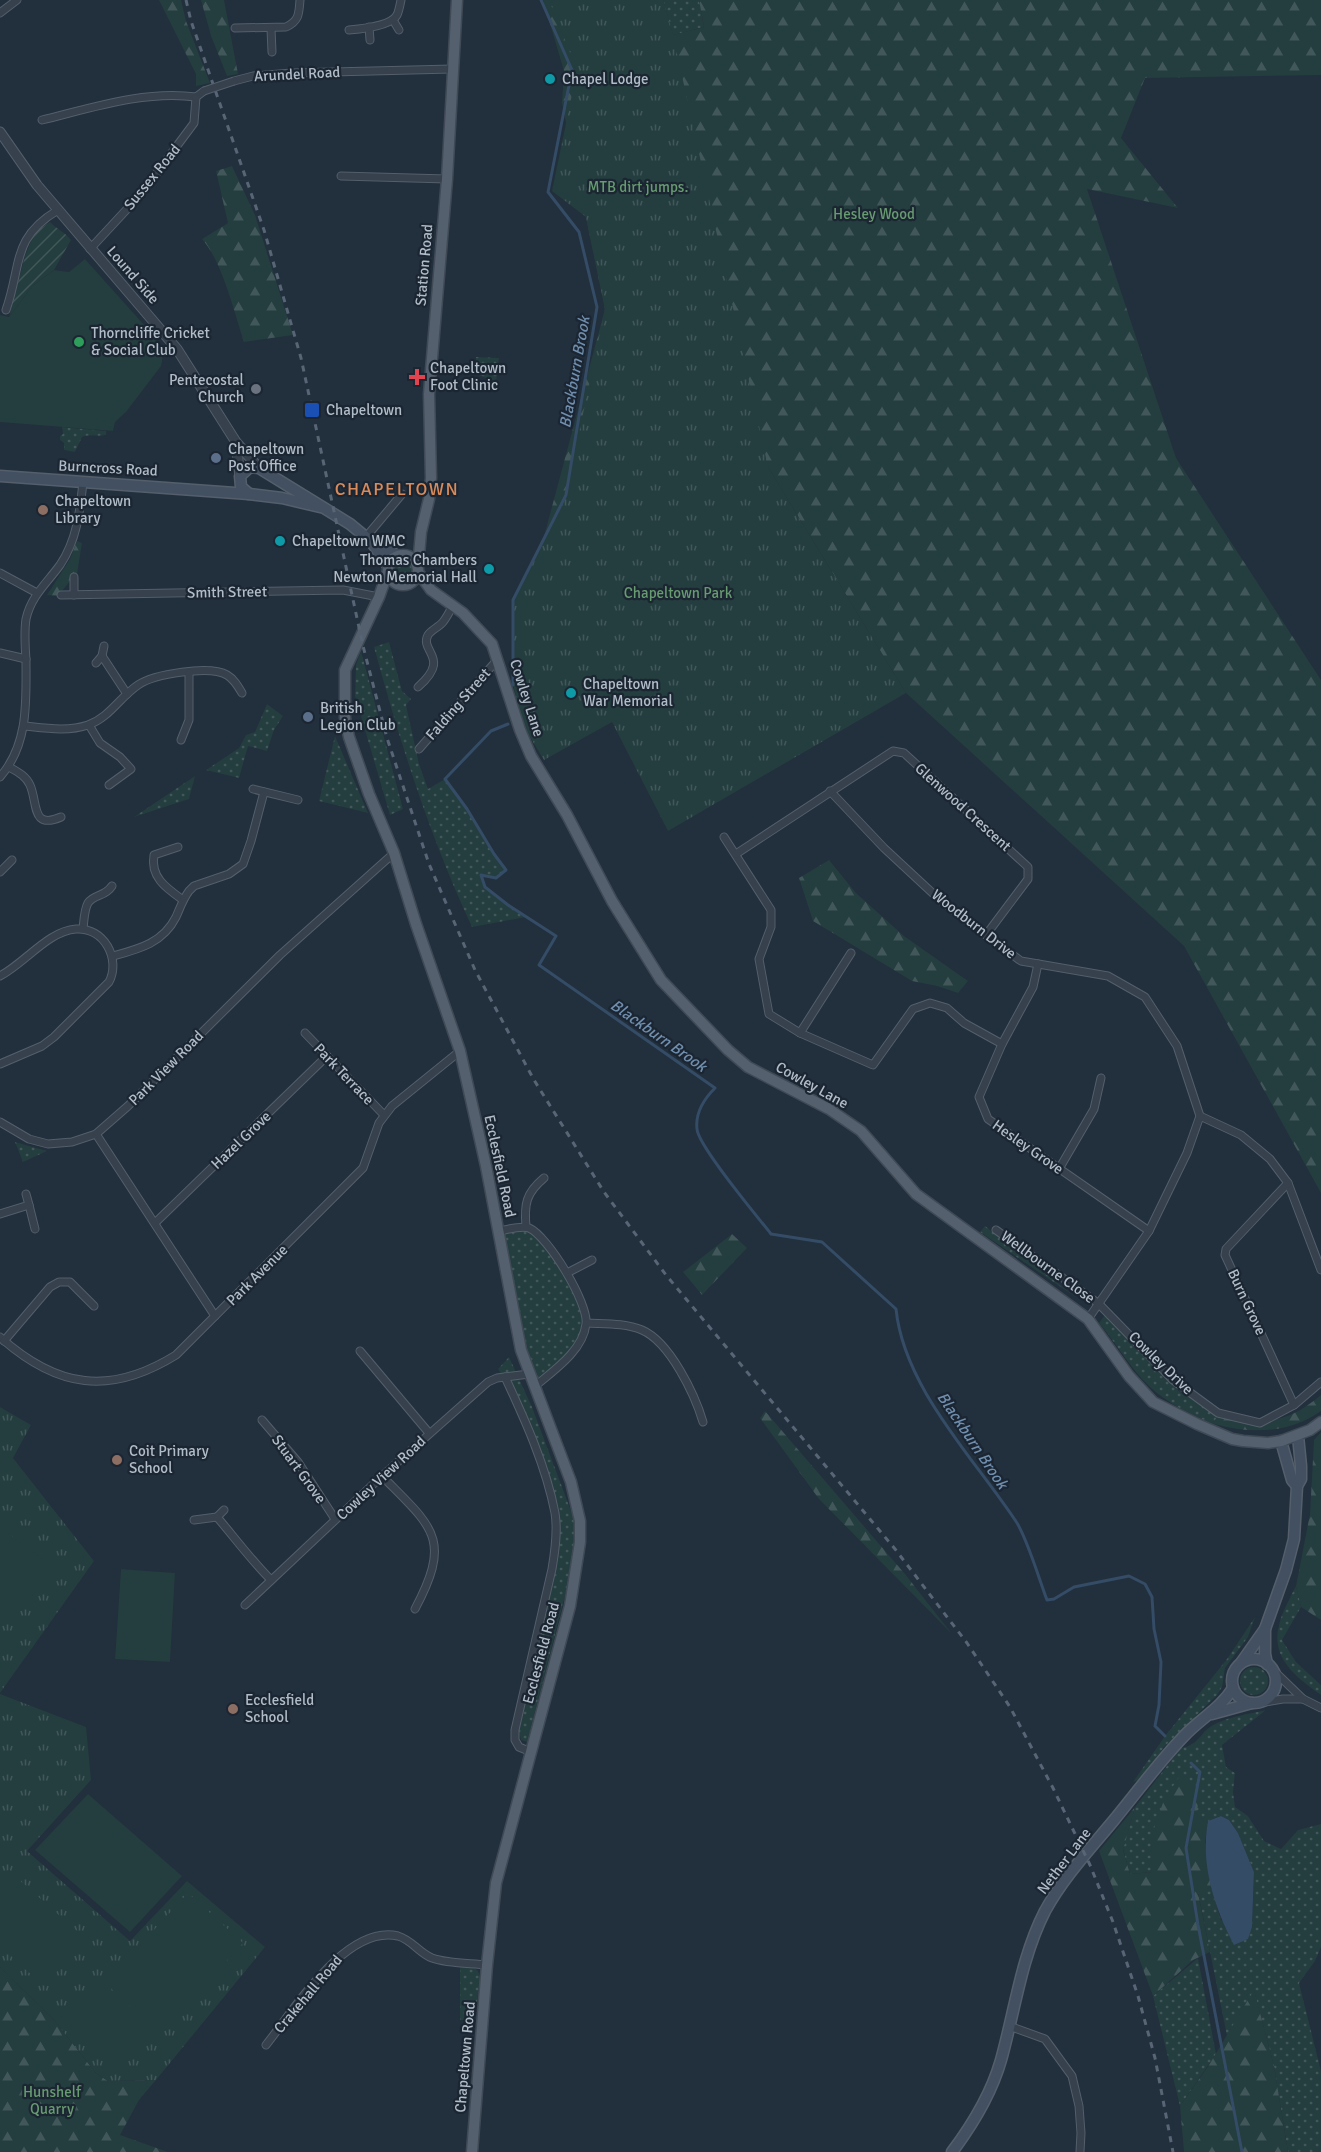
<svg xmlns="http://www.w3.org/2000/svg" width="1321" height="2152" viewBox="0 0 1321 2152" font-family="Signika,sans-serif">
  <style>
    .grass { fill: url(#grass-dots) }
    .forest { fill: url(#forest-firs) }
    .park { fill: url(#park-tufts) }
    .garden { fill: url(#garden-furrows) }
    .pitch { fill: #243d3e }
    .water { fill: #344c66 }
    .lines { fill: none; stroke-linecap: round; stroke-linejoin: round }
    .stream { stroke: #344c66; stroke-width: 3 }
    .minor-casing { stroke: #545f6b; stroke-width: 9 }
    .tertiary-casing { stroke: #545f6b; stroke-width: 11 }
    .secondary-casing { stroke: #545f6b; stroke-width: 13 }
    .primary-casing { stroke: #3f4a56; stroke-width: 13 }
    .minor { stroke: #36414d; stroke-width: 7 }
    .tertiary { stroke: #36414d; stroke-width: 9 }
    .secondary { stroke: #435061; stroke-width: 10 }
    .primary { stroke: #54606d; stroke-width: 10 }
    .rail { stroke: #576575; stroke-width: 3; stroke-dasharray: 6 6; stroke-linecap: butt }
    .minor-bridge-casing { stroke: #545f6b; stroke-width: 9; stroke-linecap: butt }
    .minor-bridge { stroke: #36414d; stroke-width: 7 }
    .culture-dot { fill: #0f9aa8; stroke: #1b2632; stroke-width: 2 }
    .leisure-dot { fill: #2e9e5b; stroke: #1b2632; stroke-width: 2 }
    .health-dot { fill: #e0444e; stroke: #1b2632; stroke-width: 2 }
    .worship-dot { fill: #6b7280; stroke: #1b2632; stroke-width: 2 }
    .transit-dot { fill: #1a4fb4; stroke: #1b2632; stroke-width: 2 }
    .service-dot { fill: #5c6f8a; stroke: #1b2632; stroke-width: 2 }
    .education-dot { fill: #8d6e63; stroke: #1b2632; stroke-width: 2 }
    .labels { text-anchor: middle; stroke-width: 4.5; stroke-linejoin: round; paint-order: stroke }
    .street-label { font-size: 15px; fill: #b1bcc9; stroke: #1b2632 }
    .poi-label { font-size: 15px; fill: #b1bcc9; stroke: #1b2632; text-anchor: start }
    .park-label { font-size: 15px; fill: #679b70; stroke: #1b2632 }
    .water-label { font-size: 16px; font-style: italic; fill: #708eae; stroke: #1b2632 }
    .quarter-label { font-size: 18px; letter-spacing: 1.5px; fill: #da8b5b; stroke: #1b2632 }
  </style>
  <defs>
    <pattern id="grass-dots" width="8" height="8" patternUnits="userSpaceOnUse" patternTransform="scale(1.5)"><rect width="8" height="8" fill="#243d3e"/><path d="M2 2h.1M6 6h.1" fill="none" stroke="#415759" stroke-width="1.8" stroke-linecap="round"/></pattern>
    <pattern id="forest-firs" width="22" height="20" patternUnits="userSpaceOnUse" patternTransform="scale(1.5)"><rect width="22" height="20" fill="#243d3e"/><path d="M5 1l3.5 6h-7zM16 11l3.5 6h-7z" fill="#415759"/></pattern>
    <pattern id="park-tufts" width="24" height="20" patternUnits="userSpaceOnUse" patternTransform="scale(1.5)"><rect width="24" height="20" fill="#243d3e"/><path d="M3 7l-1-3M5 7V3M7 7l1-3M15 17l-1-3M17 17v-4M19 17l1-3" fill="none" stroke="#415759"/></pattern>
    <pattern id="garden-furrows" width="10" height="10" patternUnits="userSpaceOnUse" patternTransform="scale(1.5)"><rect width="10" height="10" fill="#243d3e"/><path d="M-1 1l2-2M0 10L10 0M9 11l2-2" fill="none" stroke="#415759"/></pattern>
  </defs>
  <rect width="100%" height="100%" fill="#222f3d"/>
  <g class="grass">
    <polygon points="663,0 699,0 704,27 673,35"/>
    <polygon points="476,357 499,358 496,382 476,374"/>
    <path d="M62 427 106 431V435C98 437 89 434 82 437L75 452 64 450V443L60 440V436L63 434Z"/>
    <circle cx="403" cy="570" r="9"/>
    <path d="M389 642 402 691 411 699 406 705 419 764 428 789 445 779 467 809 494 854 506 870 496 878 482 875 485 887 526 917 472 927C430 837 400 743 374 647Z"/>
    <polygon points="361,651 403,809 390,815 355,696 356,665"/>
    <polygon points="267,704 283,716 274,730 267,751 248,746 239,778 206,770 239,748 246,735 255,732"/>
    <polygon points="335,736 368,813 319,801"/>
    <polygon points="195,776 189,799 134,817"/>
    <polygon points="15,1142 47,1151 23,1162"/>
    <polygon points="985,1226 1077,1298 980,1232"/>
    <path d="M526 1230C545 1242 586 1300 583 1324 580 1348 552 1366 535 1380L524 1356 500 1234Z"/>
    <path d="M1107 1312 1147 1359 1180 1392 1218 1413 1214 1424C1184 1412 1157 1398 1136 1372 1123 1356 1112 1338 1099 1323Z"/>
    <polygon points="509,1357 532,1407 574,1519 575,1542 572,1569 527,1742 521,1740 519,1731 555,1574 559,1545 559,1514 531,1425 498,1369"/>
    <path d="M1296 1586 1301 1607 1282 1640 1296 1662 1321 1685V1695C1297 1678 1270 1658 1279 1625 1282 1612 1290 1598 1296 1586Z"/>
    <polygon points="1255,1617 1248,1637 1225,1668 1222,1687 1217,1695 1164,1747 1143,1778 1133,1782 1165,1736 1227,1659"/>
    <circle cx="1254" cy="1681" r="14"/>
    <path d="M1266 1710 1222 1745 1226 1767 1235 1773 1233 1792 1235 1807 1248 1816 1264 1841 1281 1849 1298 1830 1321 1824V1947L1315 1961 1299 1983 1321 2071V2152H1288L1274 2066 1254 1991 1227 2036 1198 1892 1211 1887 1221 1920 1252 1927 1254 1872 1238 1833 1229 1820 1221 1816 1208 1821 1196 1817 1152 1834V1872L1130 1874 1123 1849 1135 1807 1181 1748C1200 1745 1200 1731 1215 1724 1231 1716 1250 1714 1266 1710Z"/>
    <polygon points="1198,1958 1216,2054 1180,2106 1153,1996"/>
    <polygon points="460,1966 474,1967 478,1971 480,1977 475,2020 460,2020"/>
  </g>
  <g class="forest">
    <polygon points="159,0 181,0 186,21 210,83 196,86 196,74"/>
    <polygon points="201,0 224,0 238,74 227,76 211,36"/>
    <polygon points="543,0 663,0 673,35 704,27 699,0 1321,0 1321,75 1145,78 1121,138 1178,208 1087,189 1176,458 1321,680 1321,1193 1184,946 906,693 768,467 534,742 517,701 520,626 605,309 562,103 564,71"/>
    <path d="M232 166 255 215 293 335 244 342C234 312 222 261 202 239L228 223 216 171Z"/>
    <polygon points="77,541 82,543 77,574 71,574 70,581 58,596 47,595 70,559"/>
    <polygon points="829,860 856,893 904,936 968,981 958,993 937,986 912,981 813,921 799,878"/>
    <polygon points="732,1234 747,1248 702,1295 683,1272"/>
    <path d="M1321 1395V1411C1288 1434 1251 1434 1214 1424L1218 1413C1263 1424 1284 1426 1321 1395Z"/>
    <polygon points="765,1411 905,1574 952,1634 819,1499 760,1418"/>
    <polygon points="1321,1432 1321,1620 1301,1607 1296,1586 1310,1514 1314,1440"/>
    <polygon points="1179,1777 1200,1792 1196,1816 1208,1821 1205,1842 1211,1887 1198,1893 1210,1952 1193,1960 1153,1996 1099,1851 1135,1807 1123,1850 1130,1874 1152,1872 1152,1834 1164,1800"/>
    <polygon points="0,1967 54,2020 96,2073 108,2081 156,2080 139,2100 120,2135 168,2152 0,2152"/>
    <polygon points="1254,1990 1274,2066 1288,2152 1184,2152 1180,2106 1209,2065"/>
  </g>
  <g class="park">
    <polygon points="549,0 663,0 673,35 768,467 906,693 668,831 612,722 544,760 525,729 513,685 513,600 566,495 605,309 586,217 552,191 577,70"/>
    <polygon points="0,1407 31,1425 13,1458 94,1561 0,1693"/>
    <polygon points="0,1694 86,1727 91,1780 27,1851 130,1941 187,1881 265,1947 156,2080 108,2081 96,2073 54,2020 0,1967"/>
  </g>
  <path class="garden" d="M50 222C57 229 65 232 71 240L54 270 32 286 9 317 25 256 34 233Z"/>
  <g class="pitch">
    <path d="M85 259 154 336C160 346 165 353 161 366L126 412 115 422 113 431 0 422V315L9 317 32 286 54 270 69 272Z"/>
    <polygon points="0,1527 54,1568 15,1618 0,1606"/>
    <polygon points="121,1569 175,1573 170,1662 115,1659"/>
    <polygon points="88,1794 182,1876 130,1932 35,1850"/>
    <polygon points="8,1870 86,1939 44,1986 0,1946 0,1880"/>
    <polygon points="188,1893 243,1943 160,2033 105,1983"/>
    <polygon points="92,1982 147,2031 116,2066 61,2017"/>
  </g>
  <path class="water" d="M1221 1816 1229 1820 1238 1833 1254 1872 1252 1927 1248 1939 1234 1945C1214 1907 1200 1864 1208 1821Z"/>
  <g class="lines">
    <g class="stream">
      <polyline points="513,685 513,600 566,495 597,307 579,232 548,192 572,70 541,0"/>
      <path d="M508 724 491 731 445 779 467 809 494 854 506 870 496 878 481 875 485 887 508 905 556 936 539 965 715 1088C704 1099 695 1112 697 1129 698 1146 757 1216 771 1234L822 1242 896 1309C904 1388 975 1459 1017 1523 1028 1541 1039 1579 1047 1600L1054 1599 1074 1587 1129 1576 1145 1584 1152 1597 1154 1629 1161 1662 1159 1705 1155 1726 1165 1736"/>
      <polyline points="1191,1763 1200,1772 1186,1848 1198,1925 1242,2152"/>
    </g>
    <defs>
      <g id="minor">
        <polyline points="0,13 17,0"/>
        <polyline points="393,20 399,30"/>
        <polyline points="369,27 370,40"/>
        <path d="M235 28 286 27C299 21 299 14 300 0"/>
        <polyline points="271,29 272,52"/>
        <path d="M349 30C361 29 391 26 397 15 399 11 400 5 401 0"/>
        <polyline points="234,81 253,76 292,73 452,69"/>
        <path d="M42 120C91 108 145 90 196 97L204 91"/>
        <polyline points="341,176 447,179"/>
        <polyline points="90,249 141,194 194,123 196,97"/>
        <path d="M6 310C22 265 11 238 58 210"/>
        <polyline points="366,537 402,494"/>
        <polyline points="0,573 37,593"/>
        <polyline points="61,595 343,590 379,597"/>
        <polyline points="74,595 74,577"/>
        <polyline points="0,653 26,659"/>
        <polyline points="102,656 127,694"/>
        <polyline points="96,663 102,656 104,646"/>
        <path d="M418 687C452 657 419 652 428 635 431 630 439 627 443 622 447 617 450 611 453 605"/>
        <polyline points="89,725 100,743 120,757 131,769 109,785"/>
        <path d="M24 726C44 728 68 732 88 725 109 718 120 697 138 685 154 674 210 665 227 675 234 679 238 686 242 693"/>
        <polyline points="181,740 189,720 189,673"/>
        <polyline points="419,749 498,659"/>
        <path d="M9 767C18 772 26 776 30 785 38 803 31 830 61 817"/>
        <path d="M0 777C29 744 26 701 26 660 25 646 24 632 26 619 31 596 47 583 60 565 77 540 80 511 83 482"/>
        <polyline points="253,789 298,800"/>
        <polyline points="830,791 884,848 940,900 986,935 1021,961 1108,976 1145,997 1177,1046 1200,1116 1187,1153 1149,1231 1088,1319"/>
        <polyline points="724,837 771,910 771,927 759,959 769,1014 800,1033 873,1065 913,1009 930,1003 947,1008 964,1023 1002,1044"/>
        <path d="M178 847 154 855C150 877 166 888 183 900"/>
        <polyline points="736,854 893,751 904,753 1028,867 1028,879 986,935"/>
        <polyline points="0,872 12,860"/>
        <path d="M83 929C84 921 84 910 88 903 94 894 105 897 112 886"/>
        <path d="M113 956C139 949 163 943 176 917 180 908 183 899 189 891L194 886 229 874 243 864 251 841 264 792"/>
        <polyline points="1038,964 1033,987 1002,1044 979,1097 988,1119 1149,1231"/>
        <path d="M0 976C25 963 48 931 76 929 104 927 121 959 109 982L54 1037 42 1046 0 1064"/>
        <polyline points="305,1033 384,1115"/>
        <polyline points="800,1033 851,953"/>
        <polyline points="1200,1116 1241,1135 1270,1159 1288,1183 1321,1270"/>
        <polyline points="0,1122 29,1139 48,1144 72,1142 96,1134 128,1106 280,955 394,853"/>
        <polyline points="96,1134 215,1316"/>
        <polyline points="1059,1169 1094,1109 1101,1078"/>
        <polyline points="1288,1183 1226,1249 1225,1255 1294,1405"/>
        <polyline points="29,1205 35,1229"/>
        <polyline points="0,1214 29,1205 26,1194"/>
        <polyline points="155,1223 327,1056"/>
        <path d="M526 1227C524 1204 526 1193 544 1178"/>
        <polyline points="996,1230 1099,1304 1173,1380 1207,1405 1218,1413 1260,1423 1294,1405 1321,1382"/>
        <path d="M498 1231C507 1230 521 1225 529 1228 548 1236 589 1304 586 1324 583 1351 553 1371 534 1387"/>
        <polyline points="567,1273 592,1260"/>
        <path d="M587 1323C605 1324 625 1323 642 1330 670 1342 695 1395 703 1422"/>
        <path d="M0 1337C57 1388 110 1396 176 1355L363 1168 379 1123 392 1106 460 1051"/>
        <polyline points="4,1341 50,1287 59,1282 70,1282 94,1306"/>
        <polyline points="360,1351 429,1433"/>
        <path d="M505 1377C525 1420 546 1466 555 1513 558 1531 555 1551 552 1569L515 1730V1740L519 1747 531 1752"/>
        <polyline points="262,1420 298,1462 335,1519"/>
        <path d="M382 1476C432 1527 453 1538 415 1609"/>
        <path d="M224 1510 217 1517C235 1538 251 1560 271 1580"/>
        <polyline points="194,1520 217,1517"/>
        <polyline points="245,1605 382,1476 488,1382 497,1378 529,1374"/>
        <polyline points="1272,1669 1303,1699 1321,1708"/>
        <polyline points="1259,1703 1283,1699 1303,1699"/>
        <polyline points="1009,2026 1045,2039 1072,2076 1079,2106 1081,2133 1080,2152"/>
        <path d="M266 2045C294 2010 346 1924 398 1936 412 1940 419 1953 432 1958 449 1964 470 1963 487 1965"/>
      </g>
      <g id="tertiary">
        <polyline points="0,132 37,185 177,349 236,442 259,468"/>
        <polyline points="236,444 240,476"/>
      </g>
      <g id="secondary">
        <polyline points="0,476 249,494 282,498 320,507"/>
        <polyline points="249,494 241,487 240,476 250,467 259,468 350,524 373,543 398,556"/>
        <polyline points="373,544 388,566"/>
        <polyline points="1281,1441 1292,1480 1297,1486"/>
        <circle cx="1254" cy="1681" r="22"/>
        <polyline points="1241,1663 1265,1629"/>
        <polyline points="1267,1664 1265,1654 1265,1629 1286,1570 1294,1539 1297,1486 1301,1479 1301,1466 1298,1436"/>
        <polyline points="1212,1714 1252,1703"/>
        <path d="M952 2152C973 2124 991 2095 1001 2060 1015 2010 1021 1958 1045 1911 1063 1878 1090 1849 1114 1820 1137 1792 1159 1762 1184 1736 1200 1719 1221 1708 1233 1688"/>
      </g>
      <g id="primary">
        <circle cx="403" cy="570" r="15"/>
        <polyline points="418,567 421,532 429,499 431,478 429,394 447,179 457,0"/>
        <polyline points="388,571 379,597 345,670 345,718 349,737 369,794 394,853 416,924 460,1051 486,1166 521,1350 571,1482 580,1521 580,1542 570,1606 496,1883 487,1965 472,2152"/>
        <polyline points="418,572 431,590 463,613 492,644 520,730 531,756 567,815 612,901 661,980 728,1050 748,1067 829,1109 861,1131 916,1194 1088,1319 1129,1376 1153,1402 1197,1424 1232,1439 1243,1441 1268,1443 1281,1441 1310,1430 1321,1422"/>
      </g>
    </defs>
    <use href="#minor" class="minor-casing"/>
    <use href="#tertiary" class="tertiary-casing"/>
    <use href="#secondary" class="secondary-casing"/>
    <use href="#primary" class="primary-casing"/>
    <use href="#minor" class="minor"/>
    <use href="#tertiary" class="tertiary"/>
    <use href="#secondary" class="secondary"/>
    <use href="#primary" class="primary"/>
    <polyline class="rail" points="186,0 191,21 264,230 301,358 363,646 387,738 429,864 475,970 534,1080 604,1192 666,1275 895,1549 967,1643 1010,1707 1053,1788 1090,1865 1113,1922 1138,1996 1155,2058 1173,2152"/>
    <defs>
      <polyline id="minor-bridge" points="204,91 234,81"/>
    </defs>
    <use href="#minor-bridge" class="minor-bridge-casing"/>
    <use href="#minor-bridge" class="minor-bridge"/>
  </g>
  <g class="culture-dot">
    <circle cx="550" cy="79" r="6"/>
    <circle cx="280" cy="541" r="6"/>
    <circle cx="489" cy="569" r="6"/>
    <circle cx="571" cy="693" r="6"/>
  </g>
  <circle class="leisure-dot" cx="79" cy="342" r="6"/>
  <path class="health-dot" d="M414 368h6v6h6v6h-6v6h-6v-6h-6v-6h6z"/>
  <circle class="worship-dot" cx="256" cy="389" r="6"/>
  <rect class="transit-dot" x="304" y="402" width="16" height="16" rx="3"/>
  <g class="service-dot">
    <circle cx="216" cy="458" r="6"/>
    <circle cx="308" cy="717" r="6"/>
  </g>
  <g class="education-dot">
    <circle cx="43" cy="510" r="6"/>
    <circle cx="117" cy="1460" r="6"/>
    <circle cx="233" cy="1709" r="6"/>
  </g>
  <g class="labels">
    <g class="street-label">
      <text transform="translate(297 74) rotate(-3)" y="5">Arundel Road</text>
      <text transform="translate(152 177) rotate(-51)" y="5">Sussex Road</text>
      <text transform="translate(424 265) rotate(-85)" y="5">Station Road</text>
      <text transform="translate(133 275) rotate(49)" y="5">Lound Side</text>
      <text transform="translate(108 468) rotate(3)" y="5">Burncross Road</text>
      <text transform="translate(227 592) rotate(-1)" y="5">Smith Street</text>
      <text transform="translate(527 698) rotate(72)" y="5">Cowley Lane</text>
      <text transform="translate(458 704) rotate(-49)" y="5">Falding Street</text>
      <text transform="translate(963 807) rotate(42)" y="5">Glenwood Crescent</text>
      <text transform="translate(974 924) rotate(38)" y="5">Woodburn Drive</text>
      <text transform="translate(166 1068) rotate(-45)" y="5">Park View Road</text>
      <text transform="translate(344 1074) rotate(46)" y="5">Park Terrace</text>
      <text transform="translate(812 1085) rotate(29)" y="5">Cowley Lane</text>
      <text transform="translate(241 1140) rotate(-44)" y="5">Hazel Grove</text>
      <text transform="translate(1028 1147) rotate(35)" y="5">Hesley Grove</text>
      <text transform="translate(500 1166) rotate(78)" y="5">Ecclesfield Road</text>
      <text transform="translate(1048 1267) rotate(36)" y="5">Wellbourne Close</text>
      <text transform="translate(257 1275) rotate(-45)" y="5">Park Avenue</text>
      <text transform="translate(1247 1302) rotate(65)" y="5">Burn Grove</text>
      <text transform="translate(1161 1363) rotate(44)" y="5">Cowley Drive</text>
      <text transform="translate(299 1469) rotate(54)" y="5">Stuart Grove</text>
      <text transform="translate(381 1478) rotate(-43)" y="5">Cowley View Road</text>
      <text transform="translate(541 1653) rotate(-75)" y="5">Ecclesfield Road</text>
      <text transform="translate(1064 1861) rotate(-53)" y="5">Nether Lane</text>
      <text transform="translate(308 1994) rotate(-50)" y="5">Crakehall Road</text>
      <text transform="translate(465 2057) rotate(-85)" y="5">Chapeltown Road</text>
    </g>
    <g class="poi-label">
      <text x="562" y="84">Chapel Lodge</text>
      <text x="91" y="338">Thorncliffe Cricket<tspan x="91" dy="17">&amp; Social Club</tspan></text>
      <text x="430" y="373">Chapeltown<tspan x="430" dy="17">Foot Clinic</tspan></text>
      <text x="244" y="385" text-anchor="end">Pentecostal<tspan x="244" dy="17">Church</tspan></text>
      <text x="326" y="415">Chapeltown</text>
      <text x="228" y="454">Chapeltown<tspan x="228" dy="17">Post Office</tspan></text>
      <text x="55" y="506">Chapeltown<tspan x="55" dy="17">Library</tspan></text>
      <text x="292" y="546">Chapeltown WMC</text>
      <text x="477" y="565" text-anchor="end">Thomas Chambers<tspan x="477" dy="17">Newton Memorial Hall</tspan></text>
      <text x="583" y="689">Chapeltown<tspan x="583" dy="17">War Memorial</tspan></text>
      <text x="320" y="713">British<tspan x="320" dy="17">Legion Club</tspan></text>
      <text x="129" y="1456">Coit Primary<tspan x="129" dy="17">School</tspan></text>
      <text x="245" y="1705">Ecclesfield<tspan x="245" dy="17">School</tspan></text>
    </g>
    <g class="park-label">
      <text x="638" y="192">MTB dirt jumps.</text>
      <text x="874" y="219">Hesley Wood</text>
      <text x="678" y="598">Chapeltown Park</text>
      <text x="52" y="2097">Hunshelf<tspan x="52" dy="17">Quarry</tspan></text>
    </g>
    <g class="water-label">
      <text transform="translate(574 372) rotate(-80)" y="6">Blackburn Brook</text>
      <text transform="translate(659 1035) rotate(35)" y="6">Blackburn Brook</text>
      <text transform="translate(973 1440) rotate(56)" y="6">Blackburn Brook</text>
    </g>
    <g class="quarter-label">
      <text x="397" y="495">CHAPELTOWN</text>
    </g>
  </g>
</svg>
